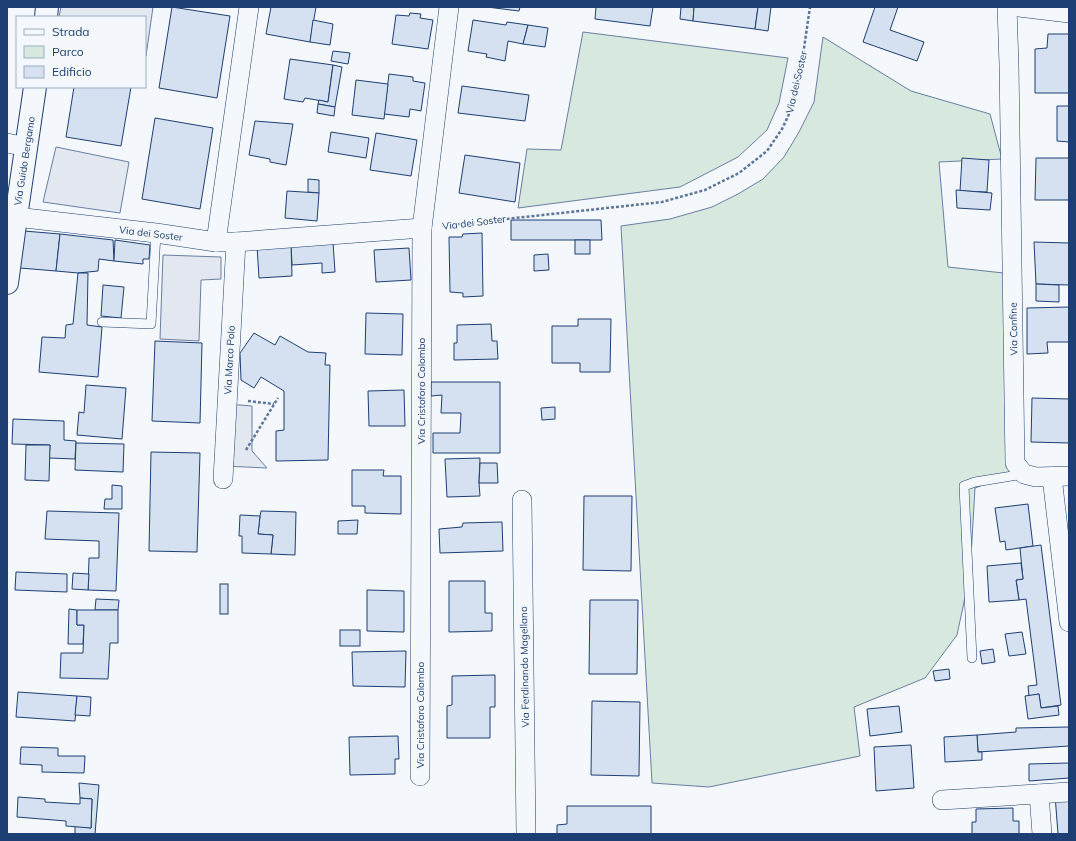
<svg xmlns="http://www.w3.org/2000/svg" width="1076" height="841" viewBox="0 0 1076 841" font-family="Mulish,sans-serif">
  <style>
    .green { fill: #d7e8df; stroke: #687fa3 }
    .parking { fill: #e3e8f0; stroke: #687fa3 }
    .building { fill: #d5e0f0; stroke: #1d3f73 }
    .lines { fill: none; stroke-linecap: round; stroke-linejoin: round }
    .lane-casing { stroke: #1d3f73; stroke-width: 10 }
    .street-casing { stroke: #1d3f73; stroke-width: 20 }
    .secondary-casing { stroke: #1d3f73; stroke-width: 24 }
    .path { stroke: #5e769c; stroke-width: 2.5; stroke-dasharray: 3 2; stroke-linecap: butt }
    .lane { stroke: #f4f7fb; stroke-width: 9 }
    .street { stroke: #f4f7fb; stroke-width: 19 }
    .secondary { stroke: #f4f7fb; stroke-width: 22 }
    .labels { text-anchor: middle; stroke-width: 3; stroke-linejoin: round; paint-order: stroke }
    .street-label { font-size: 10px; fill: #1d3f73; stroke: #f4f7fb }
  </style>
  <rect width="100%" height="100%" fill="#f4f7fb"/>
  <g class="green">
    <polygon points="583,32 788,58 779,103 767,130 738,157 680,187 518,208 527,149 561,150"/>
    <polygon points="823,37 911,91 990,114 1002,159 939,162 948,267 1013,274 1012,474 975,488 970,574 957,635 925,678 854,707 860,756 709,787 652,783 621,226 670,219 712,207 738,194 763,179 784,157 799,132 814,102"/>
  </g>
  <g class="parking">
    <polygon points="61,7 153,7 146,56 145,17 59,17"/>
    <polygon points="56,147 129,162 120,213 43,202"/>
    <polygon points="163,255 221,257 221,279 201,280 199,341 160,339"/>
    <polygon points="227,404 252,406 252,451 267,468 224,466"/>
  </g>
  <g class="building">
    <polygon points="172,7 230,16 217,98 159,88"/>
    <polygon points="271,7 316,7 310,42 266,34"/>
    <polygon points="487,7 520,7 519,11"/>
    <polygon points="596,7 653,7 650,26 595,19"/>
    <polygon points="681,7 694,7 693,21 680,19"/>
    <polygon points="694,7 758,7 755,29 693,21"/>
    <polygon points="758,7 771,7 768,31 755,29"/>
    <polygon points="875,7 898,7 890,30 924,42 917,61 863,42"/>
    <polygon points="410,13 421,14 420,18 433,20 428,49 392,44 396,15 409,16"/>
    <polygon points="313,20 333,24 330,45 310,42"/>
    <polygon points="473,20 506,25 507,22 528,25 523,44 508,41 505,61 486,57 487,54 468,51"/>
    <polygon points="528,25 548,28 545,47 523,44"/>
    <polygon points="1048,34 1069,34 1069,93 1035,93 1035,49 1047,48"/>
    <polygon points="333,51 350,53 348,64 331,61"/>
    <polygon points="290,59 333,65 328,102 305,98 303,102 284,99"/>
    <polygon points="333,65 342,67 335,107 318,104 319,100 328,102"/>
    <polygon points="389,74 413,77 413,81 425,83 421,111 410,109 409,117 384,114"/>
    <polygon points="356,80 388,84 384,119 352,115"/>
    <polygon points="462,86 529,95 525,121 458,113"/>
    <polygon points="74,87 131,87 121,146 66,137"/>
    <polygon points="318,104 335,107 334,116 317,113"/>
    <polygon points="1057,106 1069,106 1069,142 1057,141"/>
    <polygon points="155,118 213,128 200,209 142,199"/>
    <polygon points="255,121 293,124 286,165 270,162 270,159 249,155"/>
    <polygon points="331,132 369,138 366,158 328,152"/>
    <polygon points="376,133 417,140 411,176 370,170"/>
    <polygon points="465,155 520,163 515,202 459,193"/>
    <polygon points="962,158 989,160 987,192 960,191"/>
    <polygon points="1036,158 1069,158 1069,200 1035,200"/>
    <polygon points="308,179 319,180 319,193 308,192"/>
    <polygon points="956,190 992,193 990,210 957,208"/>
    <polygon points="287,191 319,193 317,221 285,218"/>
    <polygon points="511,220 601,220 602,240 511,240"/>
    <polygon points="24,231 60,234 56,271 20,268"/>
    <polygon points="482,233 483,296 463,297 463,293 450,292 449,237 462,237 463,234"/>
    <polygon points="60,234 113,240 114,261 99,259 98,271 78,273 56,271"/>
    <polygon points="115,240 150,245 149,259 143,259 143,264 114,261"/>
    <rect x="575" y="240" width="15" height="14"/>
    <polygon points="333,242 335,272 322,273 322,263 292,265 291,244"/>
    <polygon points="1034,242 1069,243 1069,285 1036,284"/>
    <polygon points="291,244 292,276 259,278 257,246"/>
    <polygon points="409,248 411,280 376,282 374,250"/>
    <polygon points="548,254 549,270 534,271 534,255"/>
    <polygon points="78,273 88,273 87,325 102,327 98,377 39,372 42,337 65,338 66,325 73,324"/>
    <polygon points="1036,284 1059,285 1059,302 1036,301"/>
    <polygon points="103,285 124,287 121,318 101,316"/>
    <polygon points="1069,307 1069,342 1047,342 1048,353 1027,354 1027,308"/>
    <polygon points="366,313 403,314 402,355 365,354"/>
    <polygon points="578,319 611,319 610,372 580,372 580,363 552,363 552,326 578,326"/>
    <polygon points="491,324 492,341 497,341 498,359 454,360 454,343 457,343 457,325"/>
    <polygon points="254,333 275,345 280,336 308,352 326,353 325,365 330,365 328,460 276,461 276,431 284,430 284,391 261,377 254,388 241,380 240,353"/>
    <polygon points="155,341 202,343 200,423 152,421"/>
    <polygon points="431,382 500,382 500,453 433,453 433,433 460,433 461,413 441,413 442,395 431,396"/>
    <polygon points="86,385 126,388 122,439 77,435 79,412 84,413"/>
    <polygon points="404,390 405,426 369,426 368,391"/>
    <polygon points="1032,398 1069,399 1069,443 1031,442"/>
    <polygon points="555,407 555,419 542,420 541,408"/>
    <polygon points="13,419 64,421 64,440 76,441 75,459 49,458 50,445 12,444"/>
    <polygon points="76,443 124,444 123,472 75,470"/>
    <polygon points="26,445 50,445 49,481 25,480"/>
    <polygon points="151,452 200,453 197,552 149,551"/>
    <polygon points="480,458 479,483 480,496 447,497 445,459"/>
    <polygon points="480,463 497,463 498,483 479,483"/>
    <polygon points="352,470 384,470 383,476 401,476 401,514 365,513 365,506 352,506"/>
    <polygon points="112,485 122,486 122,509 104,509 105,499 112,499"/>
    <polygon points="584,496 632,496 631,571 583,570"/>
    <polygon points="1028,504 1033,546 1006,550 1005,541 1000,542 995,508"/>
    <polygon points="47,511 119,513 116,591 88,590 89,558 99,558 99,541 45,539"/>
    <polygon points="261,511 296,512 295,555 271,554 273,535 258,534 260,516"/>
    <polygon points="240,515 260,516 258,534 273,535 271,554 242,553 242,536 239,536"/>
    <polygon points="358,520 357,534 338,534 338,521"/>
    <polygon points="502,522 503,551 440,553 439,529 462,527 463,523"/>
    <polygon points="1041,545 1061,705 1041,708 1039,694 1029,696 1028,686 1037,685 1026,599 1019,600 1016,580 1023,579 1020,548"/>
    <polygon points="1021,563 1023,579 1016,580 1019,600 989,602 987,566"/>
    <polygon points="16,572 67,574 67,592 15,590"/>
    <polygon points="73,573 89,574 88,590 72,589"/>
    <polygon points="449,581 485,581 485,613 492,613 492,631 449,632"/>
    <rect x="220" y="584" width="8" height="30"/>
    <polygon points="367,590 404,591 404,632 367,631"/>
    <polygon points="96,599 119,600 118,610 95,610"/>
    <polygon points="590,600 638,600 637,674 589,674"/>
    <polygon points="69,609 77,610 77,625 84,625 83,644 68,644"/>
    <polygon points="77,610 118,610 118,643 110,643 108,679 60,678 61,653 83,653 84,625 77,625"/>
    <rect x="340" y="630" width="20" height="16"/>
    <polygon points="1022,632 1026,654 1009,656 1005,634"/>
    <polygon points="993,649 995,662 982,664 980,651"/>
    <polygon points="406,651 405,687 353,686 352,652"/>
    <polygon points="949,669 950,679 935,681 933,671"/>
    <polygon points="495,675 495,707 490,707 490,738 447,738 447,706 452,705 452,676"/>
    <polygon points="18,692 77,696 75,721 16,717"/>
    <polygon points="1039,694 1041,708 1058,706 1059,715 1028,719 1025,696"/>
    <polygon points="77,696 91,697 90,716 75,715"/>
    <polygon points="592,701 640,702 639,776 591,775"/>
    <polygon points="899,706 902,732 870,736 867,709"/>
    <polygon points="1069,727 1069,746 978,752 977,735 1016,732 1016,728"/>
    <polygon points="977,735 978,752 982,752 982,760 945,762 944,737"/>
    <polygon points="398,736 399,759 395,759 395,774 350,775 349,737"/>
    <polygon points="911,745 914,788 876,791 874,747"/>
    <polygon points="21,747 58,748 58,756 85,756 84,773 42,772 42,765 20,764"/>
    <polygon points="1069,763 1069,778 1029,781 1029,764"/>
    <polygon points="79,783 99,785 95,834 75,834 75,826 91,828 92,799 80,798"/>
    <polygon points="1069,794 1069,834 1058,834 1055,795"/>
    <polygon points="18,797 45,799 45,802 80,804 80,798 92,799 91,828 66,826 66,821 17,817"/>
    <polygon points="567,806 651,806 651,834 557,834 557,825 567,824"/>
    <polygon points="1013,808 1013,821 1019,821 1019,834 972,834 972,822 976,822 976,809"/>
  </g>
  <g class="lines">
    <defs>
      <g id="lane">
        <polyline points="102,322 151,324 156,233"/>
        <polyline points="972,658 964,486 975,482 1024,474"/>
      </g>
      <g id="street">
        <polyline points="1007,7 1009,65 1015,463 1024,474 1036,477 1069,476"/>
        <polyline points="1019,7 1069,13"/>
        <polyline points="7,143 27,147"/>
        <polyline points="16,217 156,233 216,242 236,242 422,228"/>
        <polyline points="216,242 249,7"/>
        <polyline points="1052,477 1069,622"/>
        <polyline points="223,479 236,242"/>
        <polyline points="522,500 526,834"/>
        <polyline points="420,776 422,228 449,7"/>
        <polyline points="1039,794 1042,834"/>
        <polyline points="942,800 1069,792"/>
      </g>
      <g id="secondary">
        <polyline points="46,17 47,7"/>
        <polyline points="7,283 16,217 35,87"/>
      </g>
    </defs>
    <use href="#lane" class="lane-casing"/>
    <use href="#street" class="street-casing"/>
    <use href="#secondary" class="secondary-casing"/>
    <g class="path">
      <polyline points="442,226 662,202 705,190 739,173 767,151 782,129 791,110 802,62 810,7"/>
      <polyline points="248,401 274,404"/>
      <polyline points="246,450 278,398"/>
    </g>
    <use href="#lane" class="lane"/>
    <use href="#street" class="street"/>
    <use href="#secondary" class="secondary"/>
  </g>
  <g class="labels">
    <g class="street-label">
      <text transform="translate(796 82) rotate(-77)" y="4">Via dei Soster</text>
      <text transform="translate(24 161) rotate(-81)" y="4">Via Guido Bergamo</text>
      <text transform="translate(474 222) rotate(-7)" y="4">Via dei Soster</text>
      <text transform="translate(151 233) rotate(7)" y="4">Via dei Soster</text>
      <text transform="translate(1013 329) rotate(-91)" y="4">Via Confine</text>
      <text transform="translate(229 360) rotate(-87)" y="4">Via Marco Polo</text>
      <text transform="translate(421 391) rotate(-90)" y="4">Via Cristoforo Colombo</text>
      <text transform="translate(524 667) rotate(-91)" y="4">Via Ferdinando Magellano</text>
      <text transform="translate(420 715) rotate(-90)" y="4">Via Cristoforo Colombo</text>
    </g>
  </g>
  <rect width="1076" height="841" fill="none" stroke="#1d3f73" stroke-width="16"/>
  <rect x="16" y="16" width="130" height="72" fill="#f4f7fb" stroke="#9eadc5"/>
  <rect x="24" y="29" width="20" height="6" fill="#f4f7fb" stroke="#9eadc5"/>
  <text x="52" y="36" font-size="12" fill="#1d3f73">Strada</text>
  <rect x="24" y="46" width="20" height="12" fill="#d7e8df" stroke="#9eadc5"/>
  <text x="52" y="56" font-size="12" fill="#1d3f73">Parco</text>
  <rect x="24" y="66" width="20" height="12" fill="#d5e0f0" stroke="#9eadc5"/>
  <text x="52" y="76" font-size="12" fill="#1d3f73">Edificio</text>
</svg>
